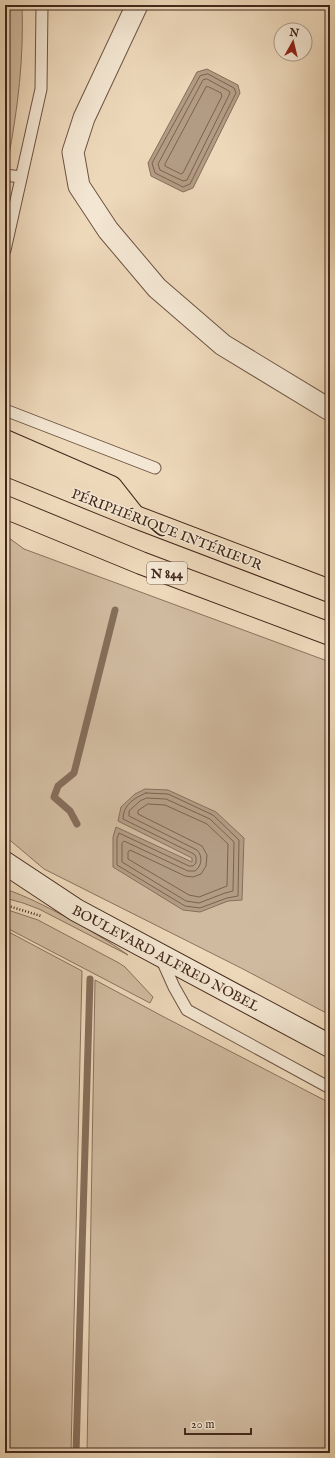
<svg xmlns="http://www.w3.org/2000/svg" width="335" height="1458" viewBox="0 0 335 1458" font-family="'IM FELL English',serif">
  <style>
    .green { fill: #d0ba9f; stroke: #8a715d }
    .water { fill: #b39c84; stroke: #866e5a }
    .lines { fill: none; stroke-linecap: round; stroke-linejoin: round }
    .shore { stroke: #7b6250; stroke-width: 1 }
    .stream { stroke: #866e5a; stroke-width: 7 }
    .service-casing { stroke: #6e5443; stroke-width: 13 }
    .minor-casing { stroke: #6e5443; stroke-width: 23 }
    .secondary-casing { stroke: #43281b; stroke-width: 24 }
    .trunk-casing { stroke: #43281b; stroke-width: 24 }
    .path { stroke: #43281b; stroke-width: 2.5; stroke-dasharray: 1 2; stroke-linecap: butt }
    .service { stroke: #f3e6d2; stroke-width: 11 }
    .minor { stroke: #f3e6d2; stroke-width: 21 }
    .secondary { stroke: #f3e6d2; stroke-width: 22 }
    .trunk { stroke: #edd8ba; stroke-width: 22 }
    .labels { text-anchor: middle; stroke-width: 3; stroke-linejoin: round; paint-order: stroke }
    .shield { fill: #f3e6d2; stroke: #786152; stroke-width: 1 }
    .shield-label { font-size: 13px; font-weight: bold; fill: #43281b }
    .street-label { font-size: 14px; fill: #43281b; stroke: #f3e6d2 }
  </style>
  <rect width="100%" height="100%" fill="#edd8ba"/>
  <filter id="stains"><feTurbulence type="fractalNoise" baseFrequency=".005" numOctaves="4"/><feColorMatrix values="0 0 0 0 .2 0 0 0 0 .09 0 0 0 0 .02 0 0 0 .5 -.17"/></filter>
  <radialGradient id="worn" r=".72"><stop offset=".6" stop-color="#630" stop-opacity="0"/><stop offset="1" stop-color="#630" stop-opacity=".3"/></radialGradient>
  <g class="green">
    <path d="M5 5H22C24 57 18 108 8 160L5 158Z"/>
    <polygon points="5,535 24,549 330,662 330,1015 243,969 44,869 5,836"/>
    <path d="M5 889C26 896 45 906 64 916 86 928 107 940 128 955L39 909 23 903 5 898Z"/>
    <polygon points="5,909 38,920 119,963 125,967 153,997 150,1003 5,927"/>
    <polygon points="5,930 82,971 71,1453 5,1453"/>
    <polygon points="95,980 164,1017 330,1103 330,1453 87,1453"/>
  </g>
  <g class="water">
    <polygon points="207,69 238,85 240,93 193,188 183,192 151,176 148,163 197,72"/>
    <polygon points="145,789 168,790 216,812 244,838 242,900 228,901 200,912 183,910 113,867 113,837 116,827 192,862 192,858 118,821 121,807 135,794"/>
  </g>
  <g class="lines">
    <g class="shore">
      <polygon points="208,74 234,88 236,93 190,184 183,187 155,173 152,163 200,76"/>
      <polygon points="207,79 229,91 230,93 187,180 183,181 160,170 158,164 203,80"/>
      <polygon points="209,87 221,93 222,96 183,173 181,174 165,166 165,164 206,87"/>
      <path d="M146 793 168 794 213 815 239 840 238 896 227 898 200 908 185 906 117 865V838L119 833 189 866H193L196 863V857L194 854 123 819C123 805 134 798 146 793Z"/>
      <path d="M147 798 166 799 210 819 234 842 233 891 225 893 199 903 186 901 122 862V843L124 841 188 871H195C202 866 203 856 197 850L129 816V811L140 801Z"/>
      <polygon points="148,804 165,805 207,824 228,844 227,886 199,897 189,895 128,859 128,852 130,850 185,876 193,877 201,874 206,866 207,855 202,846 138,814 138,811"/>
    </g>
    <g class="stream">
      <polyline points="77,824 70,811 54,797 58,786 74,773 115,610"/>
      <polyline points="76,1453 90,979"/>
    </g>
    <defs>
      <g id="service">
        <polyline points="5,175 21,177"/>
        <polyline points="5,250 41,89 42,5"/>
        <polyline points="5,410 155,468"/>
        <polyline points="161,958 174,987 187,1010 330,1088"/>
      </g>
      <polyline id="minor" points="137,5 84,118 73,152 79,186 108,230 157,288 223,345 330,410"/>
      <polyline id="secondary" points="5,863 76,910 330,1046"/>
      <g id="trunk">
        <polyline points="5,441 111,487 133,515"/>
        <polyline points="5,464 133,516 330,591"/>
        <polyline points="5,507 141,563 330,634"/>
      </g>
    </defs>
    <use href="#service" class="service-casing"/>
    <use href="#minor" class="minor-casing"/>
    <use href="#secondary" class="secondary-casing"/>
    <use href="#trunk" class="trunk-casing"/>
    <polyline class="path" points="5,905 41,916"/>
    <use href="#service" class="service"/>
    <use href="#minor" class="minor"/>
    <use href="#secondary" class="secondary"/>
    <use href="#trunk" class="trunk"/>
  </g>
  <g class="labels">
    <rect class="shield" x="147" y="562" width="40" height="22" rx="3"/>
    <g class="shield-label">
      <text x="167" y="578">N 844</text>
    </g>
    <g class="street-label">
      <text transform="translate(167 529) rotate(21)" y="5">PÉRIPHÉRIQUE INTÉRIEUR</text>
      <text transform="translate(166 958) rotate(28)" y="5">BOULEVARD ALFRED NOBEL</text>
    </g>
  </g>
  <rect width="335" height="1458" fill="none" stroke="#edd8ba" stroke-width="20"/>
  <rect x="6" y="6" width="323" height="1446" fill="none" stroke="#43281b" stroke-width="2"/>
  <rect x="10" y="10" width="315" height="1438" fill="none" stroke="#43281b"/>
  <g transform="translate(293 42) rotate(8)"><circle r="19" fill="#f3e6d2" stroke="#ad9a89"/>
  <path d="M0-3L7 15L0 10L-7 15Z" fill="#8f2418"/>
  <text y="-6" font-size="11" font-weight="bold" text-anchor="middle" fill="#43281b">N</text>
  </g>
  <path d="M185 1428v6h66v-6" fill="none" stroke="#43281b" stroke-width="2"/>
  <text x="191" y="1428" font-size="12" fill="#43281b" stroke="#f3e6d2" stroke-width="3" paint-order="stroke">20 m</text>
  <rect width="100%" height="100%" filter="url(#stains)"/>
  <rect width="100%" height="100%" fill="url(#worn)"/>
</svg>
